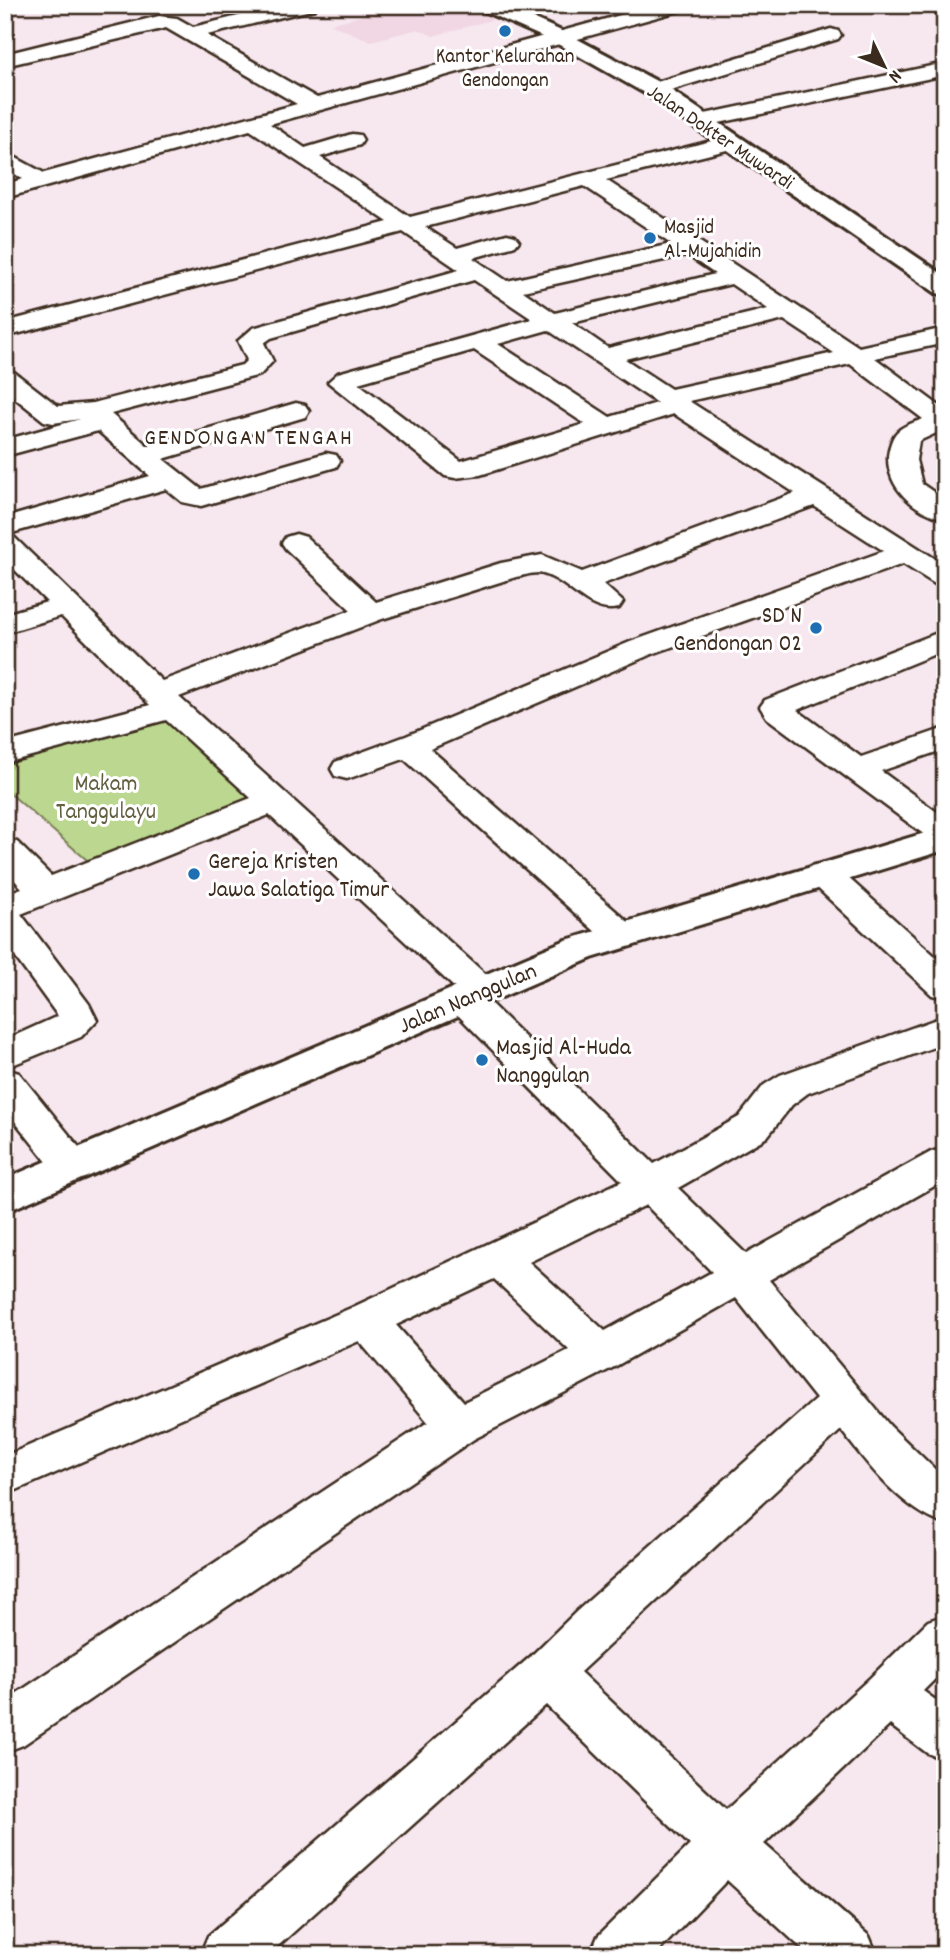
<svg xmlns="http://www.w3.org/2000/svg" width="950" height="1960" viewBox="0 0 950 1960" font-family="Dekko,sans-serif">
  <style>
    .built { fill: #f1d6e4 }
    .green { fill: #bcd890; stroke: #7c8157; stroke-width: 2 }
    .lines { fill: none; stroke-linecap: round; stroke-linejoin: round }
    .minor-casing { stroke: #3b2a1e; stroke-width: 5 }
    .tertiary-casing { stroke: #3b2a1e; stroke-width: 6 }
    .minor { fill: #fff; fill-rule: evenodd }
    .tertiary { fill: #fff; fill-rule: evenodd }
    .poi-dot { fill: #1f6fb2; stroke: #fff; stroke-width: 2.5 }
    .labels { text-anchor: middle; stroke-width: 6; stroke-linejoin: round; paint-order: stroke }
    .far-poi-label { font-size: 21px; fill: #3b2a1e; stroke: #fff }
    .far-street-label { font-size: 21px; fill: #3b2a1e; stroke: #fff }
    .far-quarter-label { font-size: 23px; letter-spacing: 2px; fill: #3b2a1e; stroke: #fff }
    .poi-label { font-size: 24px; fill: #3b2a1e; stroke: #fff; text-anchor: start }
    .park-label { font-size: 24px; fill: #625e40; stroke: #fff }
    .street-label { font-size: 24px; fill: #3b2a1e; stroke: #fff }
  </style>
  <rect width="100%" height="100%" fill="#f7e7ef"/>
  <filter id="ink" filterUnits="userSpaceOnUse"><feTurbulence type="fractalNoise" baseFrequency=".0143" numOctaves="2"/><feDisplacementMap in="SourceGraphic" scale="14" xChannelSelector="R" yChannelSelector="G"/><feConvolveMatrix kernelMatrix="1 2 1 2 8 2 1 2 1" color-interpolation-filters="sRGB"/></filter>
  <g filter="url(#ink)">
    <polygon class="built" points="403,5 472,5 501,17 433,36 418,29 371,41 330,24"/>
    <polygon class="green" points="171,716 261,799 94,866 5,789 5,760"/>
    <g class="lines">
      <defs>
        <g id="minor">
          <path d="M283 5H317L315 9 207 35 317 98 657 5H688L686 9 270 124 305 148 352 134 360 135 363 140 360 145 320 157 410 217 731 136 739 137 742 142 739 147 606 180 859 347 945 328V343L875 358 945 410V429L919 441 916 460 922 484 945 500V519C915 512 887 489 888 456 889 448 892 436 898 431 904 425 916 422 923 419L850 364 689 401 945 565V587L935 584 903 564 652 654 430 749 634 927 639 935 634 943 621 947 608 943 404 759 347 779 335 776 331 769 335 762 406 736 630 642 884 551 814 506 603 584 623 602 619 608C587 616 568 577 538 573 531 573 522 576 516 577L382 619 179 697 493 981 498 990 493 999 487 1000 654 1164 739 1117 764 1085 780 1075 945 1016V1043L808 1093 792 1105 767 1137 678 1188 746 1254 931 1152 945 1148V1180L769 1280 890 1426 945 1479V1524C902 1510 868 1465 841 1430L580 1672 726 1810 870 1678 928 1621 945 1615V1669L923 1691 945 1707V1760L927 1753 890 1725 764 1844 869 1936 877 1955H809L727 1880 655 1955H590L598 1936 690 1845 546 1705 268 1955H200L208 1936 529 1658 577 1611 816 1399 736 1298 616 1366 474 1439 23 1745 5 1752V1701L428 1422 359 1341 5 1495V1456L351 1308 622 1181 450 1007 444 998 450 989 455 988 269 815 21 914 89 1004 97 1020 81 1037 5 1068V1040L58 1016 5 943V894L22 888 5 870V839L17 842 51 876 251 798 166 720 5 763V743L150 705 61 616 5 633V614L47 602 5 560V518L150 476 98 431 5 456V440L80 419 53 423 44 421 5 390V369L14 372 58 406 93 403 242 365 247 360 238 341 253 328 459 270 403 232 5 337V322L388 222 250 130 5 198V184L23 179 5 168V152L44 173 297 104 166 28 5 66V54L159 16 177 18 193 27ZM584 186 671 244 507 281 473 258 515 246 519 241 515 236 507 234 457 248 425 227ZM687 255 715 274 555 313 523 291ZM474 280 532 319 338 373 328 382 445 476 455 478 480 475 674 414 795 493 582 572 542 555 501 563 376 602 306 537 296 534 286 537 282 543 286 549 351 610 162 681 15 538 5 535 166 489 182 502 201 506 336 467 340 461 336 455 326 453 201 489 163 459 305 417 309 411 305 405 296 403 148 446 111 414 260 375 273 361 264 343 271 338ZM731 284 768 309 608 348 572 323ZM784 320 834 353 671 389 625 359ZM548 330 657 403 610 417 498 344ZM474 350 585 424 461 461 358 383ZM646 1205 712 1272 605 1331 529 1262ZM494 1279 569 1350 464 1402 396 1325Z"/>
          <polygon points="831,29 838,31 841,35 838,39 661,93 647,93 644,89 647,85"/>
          <polygon points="945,63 945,75 700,127 693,125 690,121 693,117 700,115"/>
          <polygon points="945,630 945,650 797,710 861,757 945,728 945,749 881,771 945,818 945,844 933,841 767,718 760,707 765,700"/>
          <polygon points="823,863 835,866 945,965 945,998 932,995 811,882 806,874 811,866"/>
          <polygon points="5,1069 19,1073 87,1157 93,1167 87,1177 73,1181 59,1177 5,1109"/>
        </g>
        <g id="tertiary">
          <polygon points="476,5 503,5 568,34 662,84 945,276 945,295 936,293 646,94 554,42 479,9"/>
          <polygon points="945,827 945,850 592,958 5,1212 5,1179 566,940"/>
        </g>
      </defs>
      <use href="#minor" class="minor-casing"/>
      <use href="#tertiary" class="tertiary-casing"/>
      <use href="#minor" class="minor"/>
      <use href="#tertiary" class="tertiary"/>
    </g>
  </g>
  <g class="poi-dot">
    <circle cx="505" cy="31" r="7"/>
    <circle cx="650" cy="238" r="7"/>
    <circle cx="816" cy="628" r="7"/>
    <circle cx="194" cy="874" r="7"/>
    <circle cx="482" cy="1060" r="7"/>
  </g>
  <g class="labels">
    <g class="far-poi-label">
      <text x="505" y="62">Kantor Kelurahan<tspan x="505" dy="24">Gendongan</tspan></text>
      <text x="664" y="233" text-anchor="start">Masjid<tspan x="664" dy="24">Al-Mujahidin</tspan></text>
    </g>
    <g class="far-street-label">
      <text transform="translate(721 136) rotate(34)" y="7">Jalan Dokter Muwardi</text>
    </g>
    <g class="far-quarter-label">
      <text x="249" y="444">GENDONGAN TENGAH</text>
    </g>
    <g class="poi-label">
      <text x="802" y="622" text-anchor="end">SD N<tspan x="802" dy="28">Gendongan 02</tspan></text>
      <text x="208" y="868">Gereja Kristen<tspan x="208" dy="28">Jawa Salatiga Timur</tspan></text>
      <text x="496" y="1054">Masjid Al-Huda<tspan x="496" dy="28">Nanggulan</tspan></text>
    </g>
    <g class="park-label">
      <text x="106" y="790">Makam<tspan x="106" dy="28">Tanggulayu</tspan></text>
    </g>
    <g class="street-label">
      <text transform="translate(467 997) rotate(-23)" y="8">Jalan Nanggulan</text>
    </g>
  </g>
  <rect width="950" height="1960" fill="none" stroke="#fff" stroke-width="28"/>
  <rect x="14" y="14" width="922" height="1932" fill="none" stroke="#3b2a1e" stroke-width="2.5" filter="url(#ink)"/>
  <g transform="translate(884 66) rotate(133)" stroke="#ffffff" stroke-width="5" paint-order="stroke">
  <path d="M0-5L12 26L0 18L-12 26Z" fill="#3b2a1e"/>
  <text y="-10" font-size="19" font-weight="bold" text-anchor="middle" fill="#3b2a1e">N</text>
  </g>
</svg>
